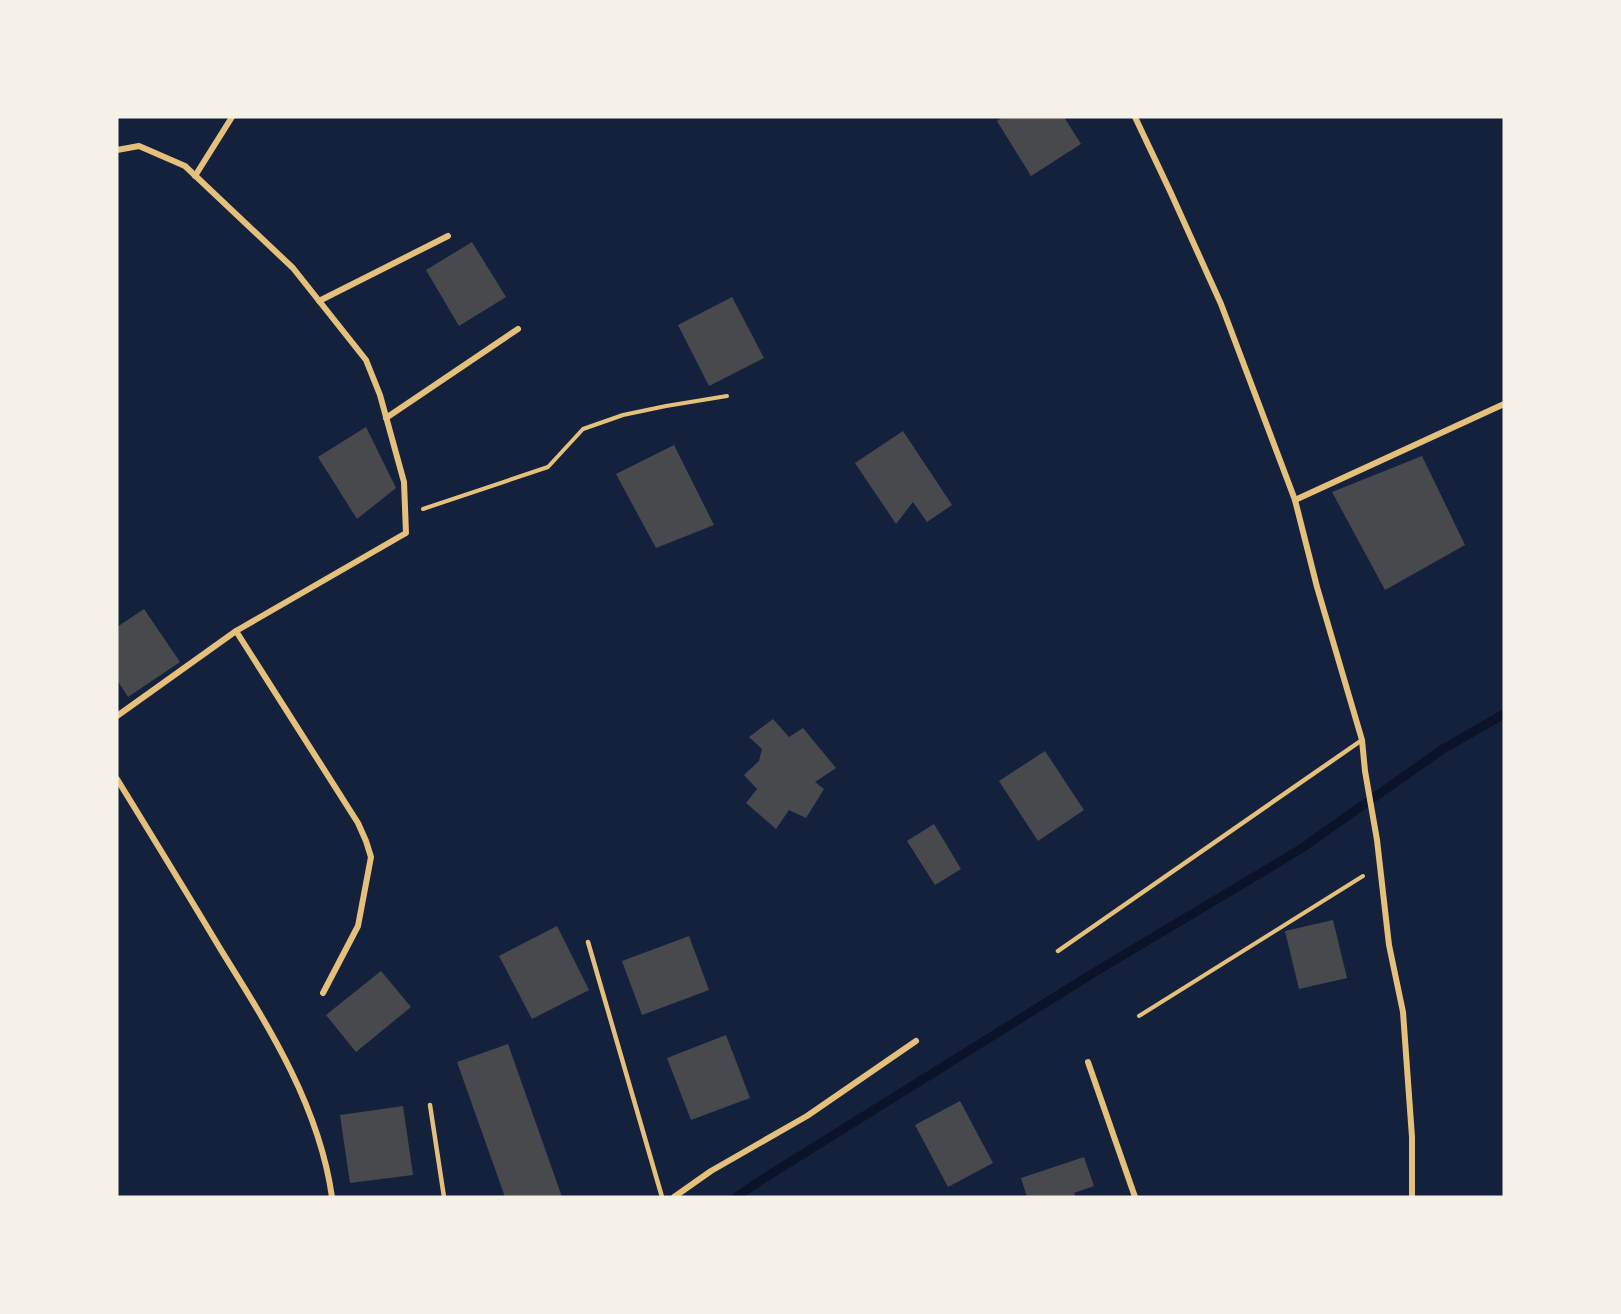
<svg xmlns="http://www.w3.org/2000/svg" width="1621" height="1314" viewBox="0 0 1621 1314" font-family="Spectral,serif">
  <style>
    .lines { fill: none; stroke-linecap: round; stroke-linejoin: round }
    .stream { stroke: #0b132b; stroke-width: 9 }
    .building { fill: #48494c }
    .path { stroke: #e5c07b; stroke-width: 4 }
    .service { stroke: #e5c07b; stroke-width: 4.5 }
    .minor { stroke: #e5c07b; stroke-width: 6 }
  </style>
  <rect width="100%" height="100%" fill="#14213d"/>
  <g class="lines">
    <polyline class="stream" points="736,1197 763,1179 1095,972 1299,850 1443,749 1504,714"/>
  </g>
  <g class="building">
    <polygon points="1003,117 1064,117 1081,144 1031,176 997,121"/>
    <polygon points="472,242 506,297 459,326 426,270"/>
    <polygon points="732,297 764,358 709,386 678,325"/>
    <polygon points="366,427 396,488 357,519 318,457"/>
    <polygon points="903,431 952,505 927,522 913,502 896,524 855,463"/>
    <polygon points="674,445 714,525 656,548 616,474"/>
    <polygon points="1422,456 1465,545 1385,590 1332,492"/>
    <polygon points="144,609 180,662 128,697 117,680 117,627"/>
    <polygon points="773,719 789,737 803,728 836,768 815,782 824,789 806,818 789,810 776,829 746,803 757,789 744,775 759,761 762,749 749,737"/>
    <polygon points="1045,751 1084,810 1038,841 999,781"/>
    <polygon points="934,824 961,869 935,885 907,841"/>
    <polygon points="1333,920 1347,978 1299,989 1285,931"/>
    <polygon points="557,926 589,990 532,1019 499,956"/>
    <polygon points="689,936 709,990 642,1015 622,961"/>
    <polygon points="381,971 411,1007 356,1052 326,1015"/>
    <polygon points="726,1035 750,1098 691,1120 667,1058"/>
    <polygon points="508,1044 562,1197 505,1197 457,1062"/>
    <polygon points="960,1101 993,1163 948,1187 915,1125"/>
    <polygon points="403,1106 413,1175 350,1183 340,1115"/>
    <polygon points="1084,1157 1094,1186 1074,1193 1076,1197 1027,1197 1021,1178"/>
  </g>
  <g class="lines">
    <g class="path">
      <polyline points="423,509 548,467 583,429 623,415 666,406 727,396"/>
      <polyline points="1139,1016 1363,876"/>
    </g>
    <g class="service">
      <polyline points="588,942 662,1197"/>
      <polyline points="1058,951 1362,740"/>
      <polyline points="430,1105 444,1197"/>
    </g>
    <g class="minor">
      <polyline points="1135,117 1170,191 1221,304 1295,500 1317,587 1362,740 1365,771 1377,840 1389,945 1403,1012 1412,1137 1412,1197"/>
      <polyline points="117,150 139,146 185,166 293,268 366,360 380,395 404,482 406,533 236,631 117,716"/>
      <polyline points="195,176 232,117"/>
      <polyline points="319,301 448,236"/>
      <polyline points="386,418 518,329"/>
      <polyline points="1295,500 1504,404"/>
      <polyline points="236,631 358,823 366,841 371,857 358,926 323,993"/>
      <path d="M117 779C152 836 187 893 221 950 269 1027 319 1106 332 1197"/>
      <polyline points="1088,1062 1135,1197"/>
      <polyline points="674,1197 711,1171 807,1116 916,1041"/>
    </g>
  </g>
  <rect width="1621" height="1314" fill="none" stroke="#f6f1e7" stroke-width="237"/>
</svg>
